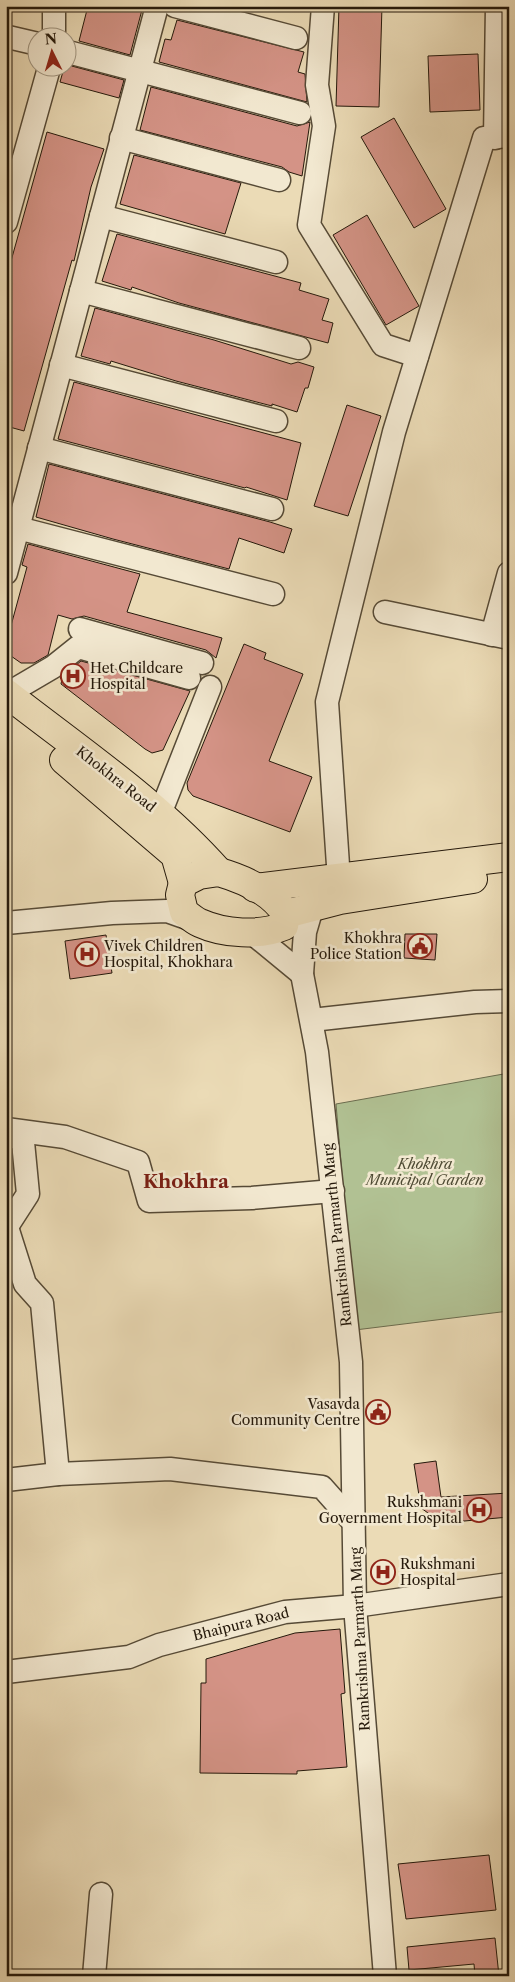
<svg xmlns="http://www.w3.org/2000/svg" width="515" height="1982" viewBox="0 0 515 1982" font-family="'Libre Caslon Text',serif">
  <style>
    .green { fill: #b1c193; stroke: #6b6d4f }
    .building { fill: #d49386; stroke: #25190b }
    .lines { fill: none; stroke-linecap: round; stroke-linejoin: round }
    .minor-casing { stroke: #564a36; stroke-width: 25 }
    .major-casing { stroke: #25190b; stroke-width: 30 }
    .minor { stroke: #f2e8d0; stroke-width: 22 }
    .major { stroke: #ebdbb6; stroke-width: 28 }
    .labels { text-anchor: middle; stroke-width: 5; stroke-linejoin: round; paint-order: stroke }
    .poi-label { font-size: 14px; fill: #25190b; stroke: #f2e8d0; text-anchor: start }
    .street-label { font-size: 14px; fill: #25190b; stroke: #f2e8d0 }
    .park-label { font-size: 14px; font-style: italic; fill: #4f4b34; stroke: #f2e8d0 }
    .district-label { font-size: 19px; font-weight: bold; fill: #7a1f14; stroke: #f2e8d0 }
  </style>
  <rect width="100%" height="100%" fill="#ebdbb6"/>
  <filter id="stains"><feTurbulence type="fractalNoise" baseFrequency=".004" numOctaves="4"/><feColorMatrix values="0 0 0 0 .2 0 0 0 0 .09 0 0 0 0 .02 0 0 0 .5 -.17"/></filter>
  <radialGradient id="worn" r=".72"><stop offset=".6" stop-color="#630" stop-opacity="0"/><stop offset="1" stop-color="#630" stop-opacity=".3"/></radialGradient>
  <polygon class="green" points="509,1073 509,1311 355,1330 336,1104"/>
  <g class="building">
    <polygon points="88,6 143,6 130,55 79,41"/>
    <polygon points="339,6 382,6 379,107 336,106"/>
    <polygon points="177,20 304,52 298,72 305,74 307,102 159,62 165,39 171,40"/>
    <polygon points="478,54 480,110 430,112 428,56"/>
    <polygon points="68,65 124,80 119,98 60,82 64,68 68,68"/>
    <polygon points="151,87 297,126 310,122 302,176 289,172 282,167 140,130"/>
    <polygon points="394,118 446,209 414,228 361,137"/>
    <polygon points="47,132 104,149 91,187 74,261 72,260 24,431 6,426 6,279"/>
    <polygon points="134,155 241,183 225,234 120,204"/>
    <polygon points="367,215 419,306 386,325 333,235"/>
    <polygon points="117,234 301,283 299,290 329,299 322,320 333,323 328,343 179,303 132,287 131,290 102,281"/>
    <polygon points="95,308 214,340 291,364 298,362 314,367 308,388 305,388 297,412 272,404 272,406 176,381 111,361 110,364 81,356"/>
    <polygon points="74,382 301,443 287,500 246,487 245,488 58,439"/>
    <polygon points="347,405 381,416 348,516 314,506"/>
    <polygon points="49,464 270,522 292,529 284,553 239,538 229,569 113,539 36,517"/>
    <polygon points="28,544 140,574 127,612 222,638 216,658 206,650 84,616 72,619 58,615 48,655 34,663 21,663 11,656 6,644 27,567 22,565"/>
    <polygon points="244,644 266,653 264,659 303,674 269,761 312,777 290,832 193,796 188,790 187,783"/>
    <polygon points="81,661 190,691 163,750 152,753 145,749 61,684 62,679 60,678"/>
    <polygon points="405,934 437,934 435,960 404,958"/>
    <polygon points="106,935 112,973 70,979 65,941"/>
    <polygon points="436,1461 441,1497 509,1493 509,1517 442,1523 421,1508 414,1464"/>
    <polygon points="340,1629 345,1693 341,1694 347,1767 297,1771 297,1774 200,1773 201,1683 206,1683 206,1659 295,1633"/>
    <polygon points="489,1855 496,1910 406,1919 398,1864"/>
    <polygon points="495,1938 499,1976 475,1976 474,1964 409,1970 407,1947"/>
  </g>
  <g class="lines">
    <defs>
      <g id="minor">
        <polyline points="54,6 54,38"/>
        <polyline points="175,6 296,38"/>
        <polyline points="323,6 317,85 324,126 309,225 383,345 417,356"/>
        <polyline points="8,37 38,44"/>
        <polyline points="68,52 300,113"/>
        <polyline points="121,138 279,180"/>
        <polyline points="495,138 497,6"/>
        <polyline points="101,216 276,262"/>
        <polyline points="6,222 49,68"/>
        <polyline points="81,291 299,348"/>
        <polyline points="61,365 276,421"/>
        <polyline points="39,448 272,509"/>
        <polyline points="18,528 273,594"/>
        <polyline points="6,573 157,6"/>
        <polyline points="385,612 509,638"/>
        <polyline points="80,629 202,663"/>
        <polyline points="492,635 509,573"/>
        <polyline points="7,694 53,667 78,647 189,678"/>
        <polyline points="160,814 210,687"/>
        <polyline points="340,895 327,702 394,432 484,138 509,136"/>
        <polyline points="312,908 305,932 302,974 317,1052 351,1362 355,1606 385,1976"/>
        <polyline points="6,923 112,913 167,911 198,922"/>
        <polyline points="252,933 302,974"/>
        <polyline points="312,1020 475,1002 509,1001"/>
        <polyline points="6,1129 65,1137 138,1162 149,1201 252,1198 333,1191"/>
        <polyline points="6,1131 23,1142 28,1194 8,1225"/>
        <polyline points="6,1224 25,1284 42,1303 58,1474"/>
        <polyline points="6,1480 58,1474 170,1469 322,1487 354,1523"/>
        <polyline points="6,1672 129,1657 159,1645 285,1612 355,1606 509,1584"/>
        <polyline points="94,1976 101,1894"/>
      </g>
      <g id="major">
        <path d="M6 693C79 750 158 803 219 872"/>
        <polyline points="64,760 175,855 183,883"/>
        <path d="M219 872C243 879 272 892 286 914L284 926C260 936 224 934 200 923 195 921 189 916 184 912L180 895 183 883 199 875Z"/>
        <polyline points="255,888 509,857"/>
        <polyline points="286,914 340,900 473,879"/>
      </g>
    </defs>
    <use href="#minor" class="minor-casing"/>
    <use href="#major" class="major-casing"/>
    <use href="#minor" class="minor"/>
    <use href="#major" class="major"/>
  </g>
  <defs>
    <symbol id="hospital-ring" viewBox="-11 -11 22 22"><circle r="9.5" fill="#f2e8d0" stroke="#8f2418" stroke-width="1.5"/><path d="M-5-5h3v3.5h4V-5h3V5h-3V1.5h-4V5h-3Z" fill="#8f2418"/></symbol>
    <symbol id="civic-ring" viewBox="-11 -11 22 22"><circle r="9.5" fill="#f2e8d0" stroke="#8f2418" stroke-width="1.5"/><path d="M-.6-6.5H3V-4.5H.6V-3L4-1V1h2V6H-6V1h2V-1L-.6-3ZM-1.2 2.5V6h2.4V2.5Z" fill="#8f2418"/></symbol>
  </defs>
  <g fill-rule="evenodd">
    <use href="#hospital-ring" x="59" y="662" width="28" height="28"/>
    <use href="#civic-ring" x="406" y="932" width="28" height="28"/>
    <use href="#hospital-ring" x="73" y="940" width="28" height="28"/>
    <use href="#civic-ring" x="364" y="1398" width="28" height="28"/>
    <use href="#hospital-ring" x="465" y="1496" width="28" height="28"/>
    <use href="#hospital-ring" x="369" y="1558" width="28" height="28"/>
  </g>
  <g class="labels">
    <g class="poi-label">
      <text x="90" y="673">Het Childcare<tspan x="90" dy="16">Hospital</tspan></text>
      <text x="402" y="943" text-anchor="end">Khokhra<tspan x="402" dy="16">Police Station</tspan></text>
      <text x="104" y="951">Vivek Children<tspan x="104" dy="16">Hospital, Khokhara</tspan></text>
      <text x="360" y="1409" text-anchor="end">Vasavda<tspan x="360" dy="16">Community Centre</tspan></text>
      <text x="462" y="1507" text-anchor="end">Rukshmani<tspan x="462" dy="16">Government Hospital</tspan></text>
      <text x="400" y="1569">Rukshmani<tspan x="400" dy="16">Hospital</tspan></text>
    </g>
    <g class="street-label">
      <text transform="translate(116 779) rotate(38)" y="5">Khokhra Road</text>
      <text transform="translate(337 1235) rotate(-96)" y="5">Ramkrishna Parmarth Marg</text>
      <text transform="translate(241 1624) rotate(-14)" y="5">Bhaipura Road</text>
      <text transform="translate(360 1639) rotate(-93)" y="5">Ramkrishna Parmarth Marg</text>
    </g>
    <g class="park-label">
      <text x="425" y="1169">Khokhra<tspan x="425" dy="16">Municipal Garden</tspan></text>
    </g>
    <g class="district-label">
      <text x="186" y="1188">Khokhra</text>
    </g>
  </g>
  <rect width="515" height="1982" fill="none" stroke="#ebdbb6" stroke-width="25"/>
  <rect x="8" y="8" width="500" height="1967" fill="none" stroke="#25190b" stroke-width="2.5"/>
  <rect x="12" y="12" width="490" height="1957" fill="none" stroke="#25190b"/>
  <g transform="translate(52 52) rotate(355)"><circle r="24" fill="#f2e8d0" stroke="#a09581"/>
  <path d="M0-4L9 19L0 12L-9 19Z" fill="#8f2418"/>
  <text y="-8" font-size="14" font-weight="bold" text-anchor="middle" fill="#25190b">N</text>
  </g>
  <rect width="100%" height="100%" filter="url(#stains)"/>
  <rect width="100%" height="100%" fill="url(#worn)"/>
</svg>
